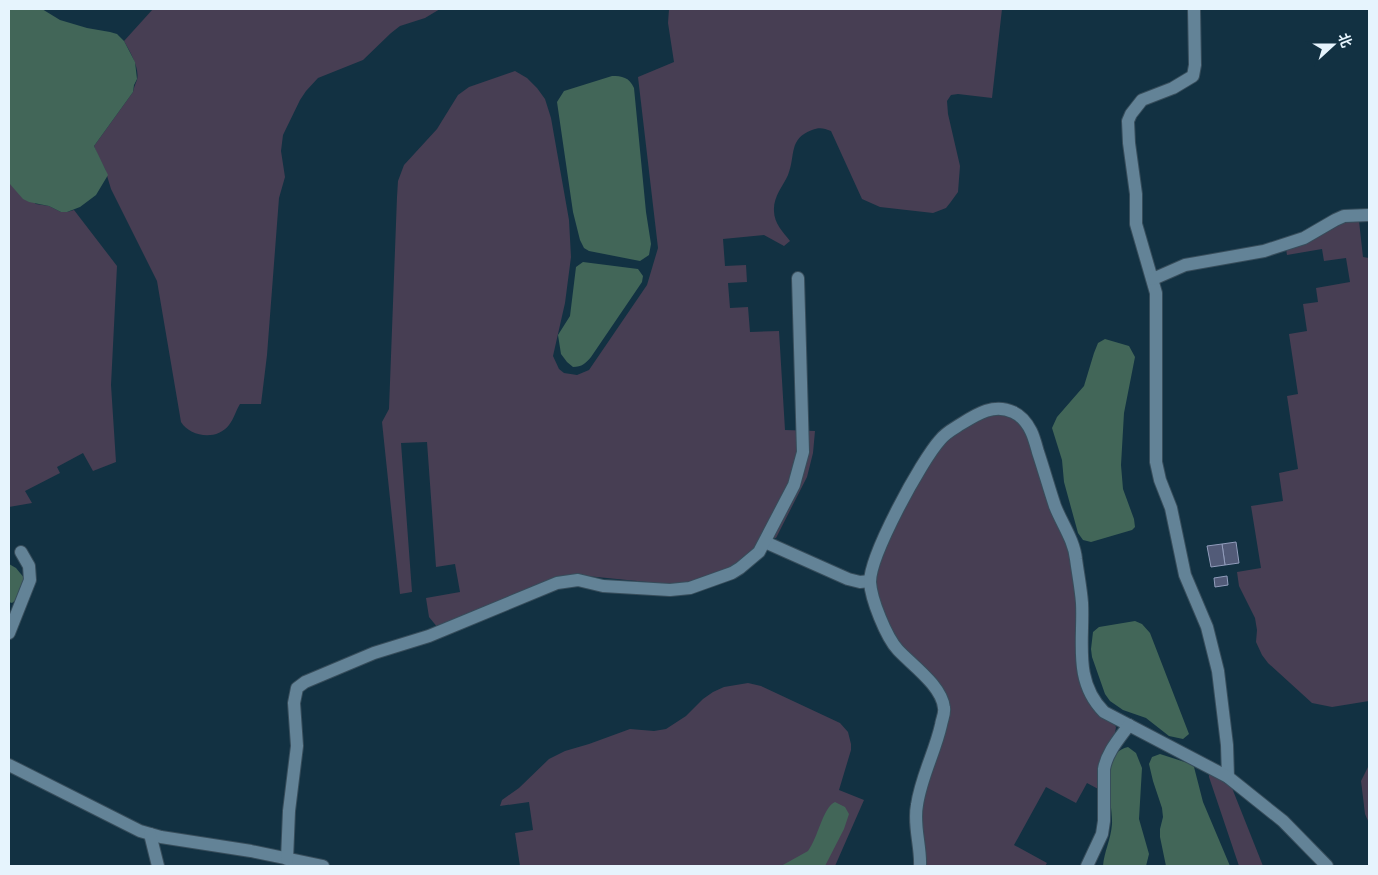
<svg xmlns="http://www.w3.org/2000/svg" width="1378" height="875" viewBox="0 0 1378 875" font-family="Inter,'Noto Sans SC',sans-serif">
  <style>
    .green { fill: #473e53 }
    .water { fill: #426658 }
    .building { fill: #525b78; stroke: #919cbb }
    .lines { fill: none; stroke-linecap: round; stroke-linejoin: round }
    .minor-casing { stroke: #374d5b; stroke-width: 14 }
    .minor { stroke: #638397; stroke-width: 12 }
  </style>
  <rect width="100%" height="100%" fill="#123142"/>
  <g class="green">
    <path d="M153 9H440L425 18 400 26 391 33 363 60 318 78 306 91 300 100 283 135 281 151 285 177 279 198 267 355 261 404H240C236 410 234 419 229 425 217 441 190 437 181 422L157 281 111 189 105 169 98 156 94 146 133 92C134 87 135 85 137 80 140 68 130 52 124 41Z"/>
    <path d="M669 9H1002L992 98 958 94 951 95 947 101 948 114 960 166 958 192 950 203 946 208 933 213 880 207 862 199 831 131C824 128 819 127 812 130 788 139 796 155 788 175 783 186 773 197 774 211 774 223 783 232 790 241L784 246 764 235 723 239 725 266 746 265 747 282 728 283 730 308 748 307 750 332 779 331 785 430 815 431 813 453 807 477 776 538 764 536 753 551 728 570 693 582 667 584 577 575 558 577 543 582 438 628 429 617 426 598 460 592 455 564 436 567 427 442 401 443 412 592 400 594 382 422 389 409 397 197 398 181 404 165 437 129 458 95 469 87 515 71 527 78 537 88 545 99 551 118 569 220 571 257 565 303 553 356 559 369 564 373 577 375 589 370 647 285 658 248 638 77 674 62 668 23Z"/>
    <polygon points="9,183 36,204 49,206 61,212 67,212 74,210 117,266 111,385 116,462 93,471 83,453 57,467 60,473 25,491 32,503 9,507"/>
    <polygon points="1348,220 1359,221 1363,257 1369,258 1369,701 1332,707 1312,703 1268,663 1262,655 1256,642 1257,630 1255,618 1239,586 1237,572 1261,568 1251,506 1283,501 1279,473 1298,469 1287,396 1298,394 1289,334 1307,331 1303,304 1318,302 1316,288 1350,282 1346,258 1324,261 1322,249 1287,255 1286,249 1327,232"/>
    <polygon points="1000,412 1022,423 1069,545 1078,604 1077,658 1116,727 1115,733 1101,762 1100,790 1087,783 1076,803 1046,787 1014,845 1047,863 1045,866 923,866 920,807 948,709 890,633 874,581 877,569 902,508 942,442 981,415"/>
    <polygon points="748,683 761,686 840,723 848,732 851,744 851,750 839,790 864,800 835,866 520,866 515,833 533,830 529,802 500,806 502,800 519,788 549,759 565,751 589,744 630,729 654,731 666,729 686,716 703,699 713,692 724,687"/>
    <polygon points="1369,765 1369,823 1365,814 1361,781"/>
    <polygon points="1209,772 1236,786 1232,788 1263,866 1239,866 1209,777"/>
  </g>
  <g class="water">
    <polygon points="9,9 42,9 60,20 87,28 110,32 117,34 124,41 135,62 137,79 134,85 133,92 94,146 108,175 96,195 80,207 67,212 61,212 49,206 29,202 23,199 9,183"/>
    <path d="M612 76C622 76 629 77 634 88L646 212 651 244 649 255 640 261 589 251 584 248 580 240 573 212 557 102 564 91Z"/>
    <path d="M583 262 638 269 643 276 642 282 591 357C586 363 582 367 573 367L567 362 561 354 558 335 570 316 576 267Z"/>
    <polygon points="1105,339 1129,346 1135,357 1124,413 1121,465 1123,489 1134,519 1135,527 1132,530 1091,542 1083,540 1078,533 1064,482 1062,460 1052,428 1057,417 1084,386 1094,353 1098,343"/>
    <polygon points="9,564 16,568 25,579 16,600 12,603 9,602"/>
    <polygon points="1135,621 1142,624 1150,633 1189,734 1183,739 1169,736 1146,718 1123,710 1110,701 1105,694 1092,657 1091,649 1093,632 1099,627"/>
    <path d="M1128 747 1136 753 1142 768 1139 819 1149 854 1146 866H1103C1104 852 1111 839 1112 824 1113 801 1097 754 1128 747Z"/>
    <polygon points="1160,754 1191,764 1194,767 1203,802 1230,866 1166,866 1160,837 1160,829 1163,817 1162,808 1153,781 1149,764 1152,757"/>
    <path d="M835 802 845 807 849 814 844 829 825 866H781L808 851C818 838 823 807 835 802Z"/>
  </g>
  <g class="building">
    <polygon points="1236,542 1239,563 1225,565 1222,544"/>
    <polygon points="1222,544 1225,565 1211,567 1207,546"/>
    <polygon points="1227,576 1228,585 1215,587 1214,578"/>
  </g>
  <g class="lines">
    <defs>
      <g id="minor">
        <polyline points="1194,9 1195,65 1193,76 1173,88 1142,100 1131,114 1128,121 1129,143 1136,194 1136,224 1156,293 1156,462 1160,480 1171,508 1185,575 1207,627 1218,671 1227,745 1228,777"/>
        <polyline points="1153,279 1185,265 1264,251 1304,238 1335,220 1344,216 1369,215"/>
        <polyline points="765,542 848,579 860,582 870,581"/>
        <polyline points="9,633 30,580 29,566 21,552"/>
        <polyline points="9,765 140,831 161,837 251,851 323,866"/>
        <polyline points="150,834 158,866"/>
        <polyline points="287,859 289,811 297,746 294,703 297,688 305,682 374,653 429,636 557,583 578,580 603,586 670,590 690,588 732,573 740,568 759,552 794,485 803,452 798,278"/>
        <path d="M920 866C921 846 913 825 917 805 921 777 935 752 941 725 942 719 945 713 944 708 942 686 912 665 898 650 886 637 871 599 870 582 870 555 921 461 940 440 945 433 953 429 961 424 977 414 994 403 1013 412 1022 416 1027 423 1031 431 1034 437 1036 445 1038 452 1044 470 1049 488 1055 506 1062 524 1074 540 1076 559 1078 574 1081 589 1082 603 1084 641 1073 681 1104 712L1228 777 1283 821 1327 866"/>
        <path d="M1087 866 1102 834 1104 821V769C1107 752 1119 739 1129 725"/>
      </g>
    </defs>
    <use href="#minor" class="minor-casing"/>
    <use href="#minor" class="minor"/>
  </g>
  <rect width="1378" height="875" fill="none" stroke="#e6f4fd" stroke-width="20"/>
  <g transform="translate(1333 45) rotate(69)" stroke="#123142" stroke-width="4" paint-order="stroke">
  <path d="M0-4L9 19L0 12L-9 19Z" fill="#e6f4fd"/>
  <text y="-8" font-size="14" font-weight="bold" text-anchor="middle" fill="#e6f4fd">北</text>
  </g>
</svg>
